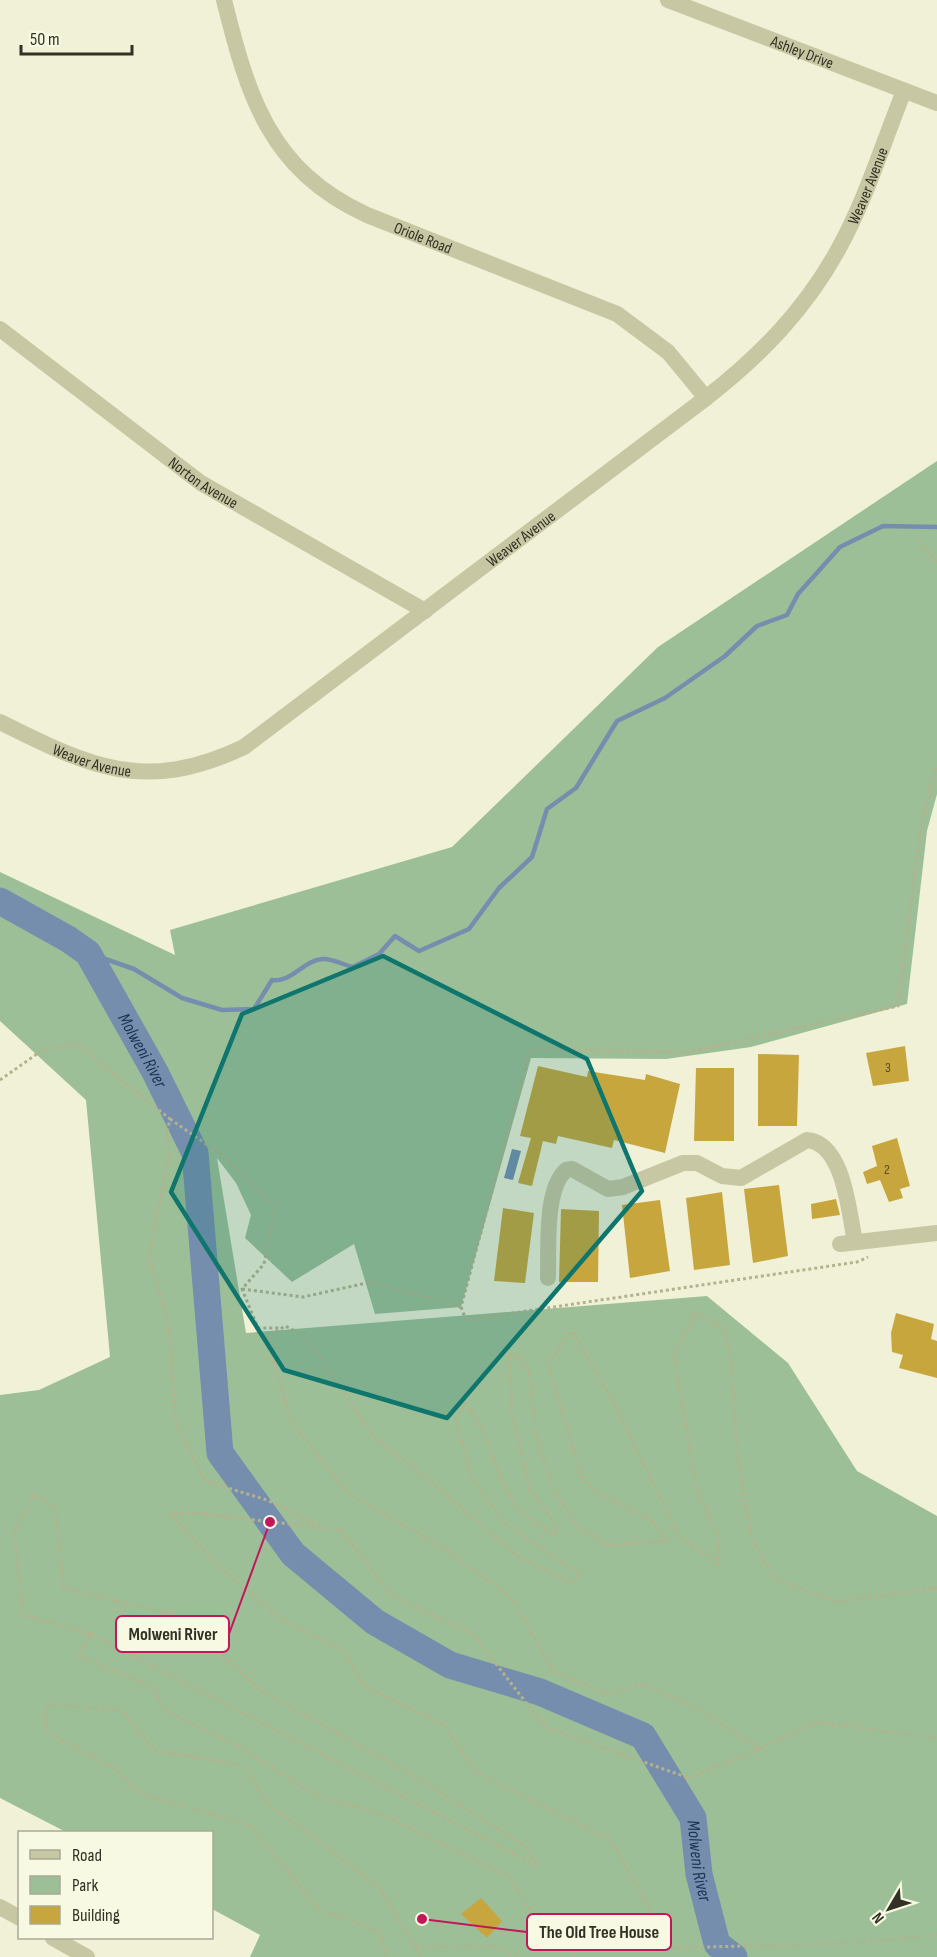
<svg xmlns="http://www.w3.org/2000/svg" width="937" height="1957" viewBox="0 0 937 1957" font-family="'Sofia Sans Condensed',sans-serif">
  <style>
    .green { fill: #9dbf97 }
    .water { fill: #768eae }
    .lines { fill: none; stroke-linecap: round; stroke-linejoin: round }
    .stream { stroke: #768eae; stroke-width: 4.5 }
    .river { stroke: #768eae; stroke-width: 27 }
    .building { fill: #c7a63e }
    .path { stroke: #b4b28d; stroke-width: 3; stroke-dasharray: 3 3; stroke-linecap: butt }
    .street { stroke: #c8c7a3; stroke-width: 16 }
    .marked { fill: #0f766e; fill-opacity: 0.2; stroke: #0f766e; stroke-width: 4.5; stroke-linejoin: round }
    .labels { text-anchor: middle; stroke-width: 5; stroke-linejoin: round; paint-order: stroke }
    .number-label { font-size: 14px; fill: #584e2b }
    .street-label { font-size: 16px; fill: #333125; stroke: #f7f9e3 }
    .water-label { font-size: 18px; font-style: italic; fill: #1b3355; stroke: #f7f9e3 }
    .leader { fill: none; stroke: #c2185b; stroke-width: 2 }
    .callout-dot { fill: #c2185b; stroke: #f7f9e3; stroke-width: 2 }
    .callout { fill: #f7f9e3; stroke: #c2185b; stroke-width: 2 }
    .callout-label { font-size: 18px; text-anchor: middle; font-weight: bold; fill: #333125 }
  </style>
  <rect width="100%" height="100%" fill="#f0f1d7"/>
  <polygon class="green" points="937,461 937,794 927,831 907,1004 751,1047 666,1059 531,1058 461,1307 375,1314 354,1244 292,1282 245,1238 251,1215 236,1183 217,1158 246,1333 707,1296 788,1363 857,1471 937,1516 937,1957 250,1957 260,1935 212,1909 212,1832 66,1832 0,1798 0,1395 39,1390 110,1357 86,1100 0,1021 0,872 175,955 170,930 452,847 658,647"/>
  <polygon class="water" points="512,1149 521,1151 513,1180 504,1178"/>
  <g class="lines">
    <path class="stream" d="M88 953 134 969 182 998 222 1010 254 1009 272 980C292 983 304 959 324 959 333 959 344 965 353 967L379 954 395 936 419 951 469 929 499 888 532 857 547 809 576 788 617 721 665 698 725 656 757 626 787 615 798 594 840 547 883 526 937 527"/>
    <path class="river" id="s1" d="M0 901 68 939 88 953 155 1072 195 1153 220 1453 293 1554 375 1622 450 1665 540 1692 643 1736 693 1818 699 1874 717 1944 734 1957"/>
  </g>
  <g class="building">
    <polygon points="905,1046 909,1081 873,1086 866,1053"/>
    <polygon points="758,1054 799,1055 797,1126 758,1126"/>
    <polygon points="538,1066 587,1077 588,1071 645,1080 646,1074 680,1084 665,1153 614,1140 612,1148 558,1136 556,1144 543,1141 532,1186 518,1183 531,1138 520,1136"/>
    <polygon points="696,1068 734,1068 734,1141 694,1141"/>
    <polygon points="897,1138 910,1186 900,1189 903,1198 889,1202 880,1180 867,1184 863,1172 877,1166 872,1146"/>
    <polygon points="779,1185 788,1256 753,1263 744,1189"/>
    <polygon points="722,1192 730,1265 694,1270 686,1198"/>
    <polygon points="836,1199 840,1215 812,1219 811,1204"/>
    <polygon points="660,1200 670,1271 630,1278 622,1205"/>
    <polygon points="503,1208 534,1213 525,1283 494,1281"/>
    <polygon points="561,1209 599,1211 598,1282 559,1282"/>
    <polygon points="896,1313 934,1324 931,1339 937,1341 937,1378 899,1368 903,1355 892,1352 891,1333"/>
    <polygon points="481,1898 502,1921 487,1938 461,1914"/>
  </g>
  <g class="lines">
    <g class="path">
      <polyline points="919,542 937,562"/>
      <polyline points="0,1080 41,1051 77,1044 170,1119 167,1132 169,1156 149,1257 169,1326 175,1420 205,1481 267,1500 320,1526"/>
      <polyline points="170,1119 222,1155 275,1208 264,1264 242,1289 258,1328 279,1328"/>
      <polyline points="242,1289 303,1297 371,1282 461,1307 530,1049 688,1052 898,1006 921,825 937,764"/>
      <polyline points="461,1307 466,1320 857,1262 868,1257"/>
      <path d="M937 1588 837 1602 775 1579 751 1538 737 1452 731 1360 725 1329 696 1313 674 1354 697 1490 718 1536V1563L679 1537 614 1403 572 1331 548 1363 582 1478 591 1489 651 1520 667 1541 607 1545 578 1527 554 1490 536 1435 529 1370 519 1357 509 1354 512 1414 530 1490 557 1526V1537C545 1528 528 1520 519 1509 493 1479 492 1431 465 1404L456 1418 471 1477 504 1523 581 1575 571 1583 520 1558 407 1462 376 1440 304 1335 285 1326 267 1338 291 1422 349 1494 442 1547 512 1598 553 1671 607 1694 644 1684 701 1711 760 1749 689 1778 545 1727 472 1633 393 1597 341 1530 195 1513 171 1514 216 1564 282 1620 343 1650 364 1686 444 1725 476 1772 611 1840 672 1948 852 1943 937 1935"/>
      <polyline points="91,1634 23,1615 14,1531 35,1494 56,1508 63,1588 177,1616 262,1691 426,1783 528,1848 537,1866 91,1634 78,1656 153,1687 164,1710 238,1746 317,1796 381,1814 510,1877 526,1906 566,1935 576,1957"/>
      <polyline points="760,1749 816,1722 937,1738"/>
      <polyline points="415,1947 494,1946 517,1957"/>
      <polyline points="387,1957 379,1931 319,1909 249,1825 141,1794 116,1769 45,1731 47,1704 122,1711 154,1750 245,1766 266,1802 380,1888 421,1957"/>
    </g>
    <g class="street">
      <path id="s2" d="M224 0C248 96 269 170 367 215L617 314 668 352 706 398"/>
      <path id="s3" d="M668 0 937 103"/>
      <path id="s4" d="M0 329 201 483 425 611"/>
      <path id="s5" d="M0 722C90 767 145 794 244 747L706 398C760 356 806 309 839 248 866 199 883 143 904 91"/>
      <polyline points="840,1244 937,1233"/>
      <path d="M548 1278C549 1251 544 1189 566 1170L572 1169 608 1189 623 1187 683 1163H697L722 1176 741 1178 807 1140C844 1143 849 1213 855 1242"/>
      <polyline points="0,1907 20,1918"/>
      <polyline points="53,1938 87,1957"/>
    </g>
  </g>
  <path class="marked" d="M383 956 587 1059 642 1191 447 1418 284 1370 171 1192 242 1014Z"/>
  <g class="labels">
    <g class="number-label">
      <text x="888" y="1072">3</text>
      <text x="887" y="1174">2</text>
    </g>
    <g class="street-label">
      <text dy="6" stroke="none"><textPath href="#s3" startOffset="144">Ashley Drive</textPath></text>
      <text dy="6" stroke="none"><textPath href="#s5" startOffset="1107">Weaver Avenue</textPath></text>
      <text dy="6" stroke="none"><textPath href="#s2" startOffset="330">Oriole Road</textPath></text>
      <text dy="6" stroke="none"><textPath href="#s4" startOffset="255">Norton Avenue</textPath></text>
      <text dy="6" stroke="none"><textPath href="#s5" startOffset="604">Weaver Avenue</textPath></text>
      <text dy="6" stroke="none"><textPath href="#s5" startOffset="100">Weaver Avenue</textPath></text>
    </g>
    <g class="water-label">
      <text dy="6" stroke="none"><textPath href="#s1" startOffset="214">Molweni River</textPath></text>
      <text dy="6" stroke="none"><textPath href="#s1" startOffset="1293">Molweni River</textPath></text>
    </g>
  </g>
  <path class="leader" d="M270 1522L229 1634M422 1919L527 1932"/>
  <g class="callout-dot">
    <circle cx="270" cy="1522" r="6"/>
    <circle cx="422" cy="1919" r="6"/>
  </g>
  <g class="callout">
    <rect x="116" y="1616" width="113" height="36" rx="6"/>
    <rect x="527" y="1914" width="144" height="36" rx="6"/>
  </g>
  <g class="callout-label">
    <text x="173" y="1640">Molweni River</text>
    <text x="599" y="1938">The Old Tree House</text>
  </g>
  <rect x="18" y="1831" width="195" height="108" fill="#f7f9e3" stroke="#a9a997" stroke-width="1.5"/>
  <rect x="30" y="1850" width="30" height="9" fill="#c8c7a3" stroke="#a9a997" stroke-width="1.5"/>
  <text x="72" y="1861" font-size="18" fill="#333125">Road</text>
  <rect x="30" y="1876" width="30" height="18" fill="#9dbf97" stroke="#a9a997" stroke-width="1.5"/>
  <text x="72" y="1891" font-size="18" fill="#333125">Park</text>
  <rect x="30" y="1906" width="30" height="18" fill="#c7a63e" stroke="#a9a997" stroke-width="1.5"/>
  <text x="72" y="1921" font-size="18" fill="#333125">Building</text>
  <g transform="translate(889 1909) rotate(231)" stroke="#f7f9e3" stroke-width="4.5" paint-order="stroke">
  <path d="M0-4.5L10 22L0 15L-10 22Z" fill="#333125"/>
  <text y="-9" font-size="16" font-weight="bold" text-anchor="middle" fill="#333125">N</text>
  </g>
  <path d="M21 45v9h111v-9" fill="none" stroke="#333125" stroke-width="3"/>
  <text x="30" y="45" font-size="18" fill="#333125" stroke="#f7f9e3" stroke-width="4.5" paint-order="stroke">50 m</text>
</svg>
